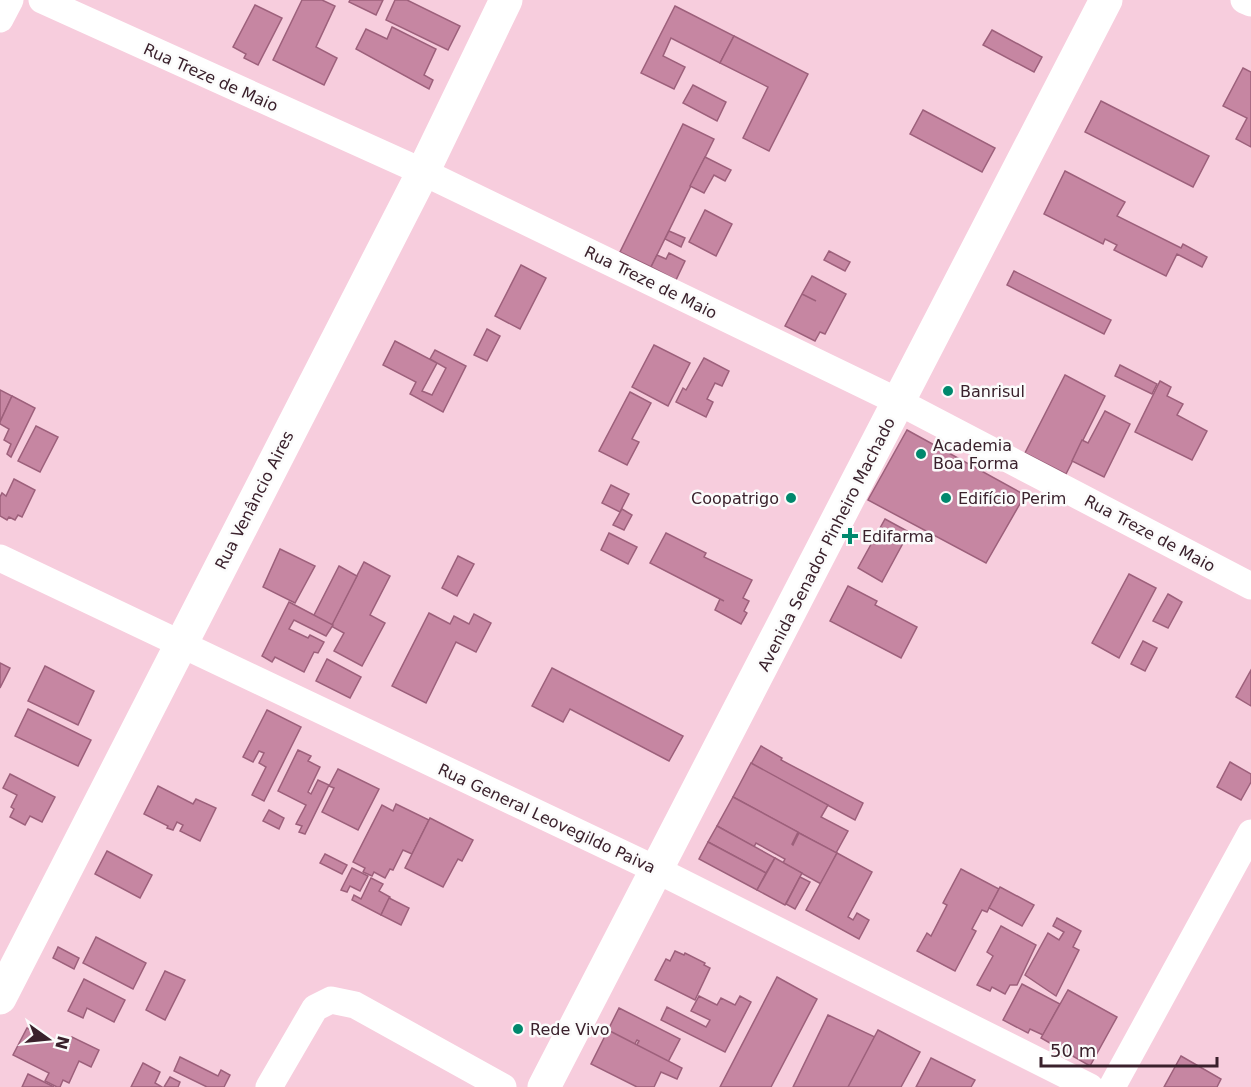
<svg xmlns="http://www.w3.org/2000/svg" width="1251" height="1087" viewBox="0 0 1251 1087" font-family="'DejaVu Sans',sans-serif">
  <style>
    .building { fill: #c686a2; stroke: #9d607b; stroke-width: 1.5 }
    .lines { fill: none; stroke-linecap: round; stroke-linejoin: round }
    .street { stroke: #fff; stroke-width: 27 }
    .secondary { stroke: #fff; stroke-width: 33 }
    .poi-dot { fill: #00886d; stroke: #fbfbfb; stroke-width: 2 }
    .labels { text-anchor: middle; stroke-width: 5; stroke-linejoin: round; paint-order: stroke }
    .street-label { font-size: 16px; fill: #3a212c; stroke: #fbfbfb }
    .poi-label { font-size: 16px; fill: #3a212c; stroke: #fbfbfb; text-anchor: start }
  </style>
  <rect width="100%" height="100%" fill="#f7cddd"/>
  <g class="building">
    <polygon points="302,0 322,0 335,6 316,47 337,58 324,85 273,60"/>
    <polygon points="350,0 383,0 376,15 349,2"/>
    <polygon points="395,0 407,0 460,26 448,50 386,20"/>
    <polygon points="255,5 282,18 258,65 244,58 246,54 233,47"/>
    <polygon points="675,6 734,36 720,63 671,38 663,56 685,67 674,89 641,73"/>
    <polygon points="392,27 436,49 424,75 433,80 429,89 356,49 366,29 387,39"/>
    <polygon points="992,30 1042,57 1034,72 983,45"/>
    <polygon points="734,36 808,74 769,151 743,138 768,87 720,63"/>
    <polygon points="1243,68 1251,72 1251,147 1236,139 1247,118 1223,106"/>
    <polygon points="693,85 726,102 717,121 683,103"/>
    <polygon points="1101,101 1209,156 1193,187 1085,132"/>
    <polygon points="923,110 995,148 982,172 910,134"/>
    <polygon points="683,124 714,139 651,267 620,252"/>
    <polygon points="705,157 731,170 725,181 714,175 704,193 690,186"/>
    <polygon points="1065,171 1125,202 1117,216 1181,248 1183,244 1207,257 1202,267 1177,254 1166,276 1114,250 1117,245 1105,239 1103,244 1044,214"/>
    <polygon points="705,210 732,224 716,256 689,242"/>
    <polygon points="669,231 685,238 681,247 665,239"/>
    <polygon points="829,251 850,262 845,271 824,260"/>
    <polygon points="669,253 685,261 676,280 651,267 657,255 666,259"/>
    <polygon points="521,265 546,278 520,329 495,316"/>
    <polygon points="1014,271 1111,320 1104,334 1007,285"/>
    <polygon points="812,276 846,294 825,334 820,332 815,341 785,326 802,294 816,301 802,294"/>
    <polygon points="487,329 500,336 487,361 474,355"/>
    <polygon points="395,341 437,363 422,391 432,395 446,368 430,359 435,350 466,366 443,412 410,394 416,382 383,365"/>
    <polygon points="654,345 690,363 668,406 632,387"/>
    <polygon points="704,358 729,371 722,386 715,383 707,399 713,402 706,417 676,402 683,388 686,390"/>
    <polygon points="1120,365 1157,384 1152,394 1115,376"/>
    <polygon points="1065,375 1105,396 1066,474 1025,453"/>
    <polygon points="1160,381 1171,387 1167,396 1183,404 1177,415 1207,431 1192,460 1135,432"/>
    <polygon points="0,390 12,396 0,422"/>
    <polygon points="630,392 651,403 632,439 639,442 627,465 599,451"/>
    <polygon points="12,396 35,408 11,457 7,454 11,444 4,440 9,429 0,424 0,422"/>
    <polygon points="1105,411 1130,424 1104,477 1072,461 1082,440 1088,443"/>
    <polygon points="36,426 58,437 40,472 18,461"/>
    <polygon points="907,430 1025,495 986,563 868,500"/>
    <polygon points="14,479 35,490 22,517 18,515 15,520 9,517 7,520 0,516 0,497 2,493 6,496"/>
    <polygon points="611,485 629,494 620,512 602,503"/>
    <polygon points="622,509 632,515 624,530 613,525"/>
    <polygon points="885,519 909,532 882,582 858,568"/>
    <polygon points="609,533 637,547 628,564 601,550"/>
    <polygon points="666,533 706,553 704,557 752,580 743,598 749,601 744,611 747,613 741,624 715,610 720,599 724,601 650,563"/>
    <polygon points="280,549 315,566 295,603 263,587"/>
    <polygon points="458,556 474,564 457,596 442,588"/>
    <polygon points="364,562 390,576 370,615 385,623 362,666 334,651 344,633 331,626"/>
    <polygon points="339,566 357,576 331,627 313,617"/>
    <polygon points="1129,574 1156,588 1119,658 1092,643"/>
    <polygon points="848,586 877,601 875,605 917,627 901,658 830,621"/>
    <polygon points="1168,594 1182,602 1168,628 1153,621"/>
    <polygon points="289,602 333,625 326,636 294,620 289,629 308,638 310,635 324,642 318,653 314,652 304,672 275,657 272,662 262,656"/>
    <polygon points="429,613 450,624 454,616 469,624 474,614 491,623 476,652 456,642 426,703 392,686"/>
    <polygon points="1143,641 1157,648 1145,671 1131,664"/>
    <polygon points="327,659 361,677 350,698 316,681"/>
    <polygon points="0,663 10,668 0,688"/>
    <polygon points="45,666 94,691 78,725 28,701"/>
    <polygon points="552,668 683,736 669,761 570,709 563,722 532,706"/>
    <polygon points="1251,670 1251,706 1236,697"/>
    <polygon points="28,709 91,740 78,766 15,736"/>
    <polygon points="267,710 301,727 264,801 252,795 266,767 259,763 264,753 259,751 253,762 243,757"/>
    <polygon points="761,746 782,758 781,760 863,803 855,820 751,764"/>
    <polygon points="298,750 311,756 308,761 320,767 308,792 311,794 318,780 329,785 305,834 299,832 302,826 296,824 306,805 278,791"/>
    <polygon points="1230,762 1251,774 1251,782 1241,800 1217,787"/>
    <polygon points="751,763 828,805 821,817 848,831 836,853 733,797"/>
    <polygon points="338,769 379,789 358,830 322,812 334,788 329,786"/>
    <polygon points="10,774 55,797 42,822 30,816 25,825 10,817 14,809 11,807 17,795 3,788"/>
    <polygon points="158,786 193,804 196,799 216,808 200,841 180,831 183,825 177,822 173,830 167,828 168,826 144,814"/>
    <polygon points="733,797 798,832 792,844 793,845 799,833 837,853 821,884 783,863 785,859 756,843 754,847 717,826"/>
    <polygon points="396,804 429,820 412,854 403,850 393,870 390,869 385,878 374,872 372,876 363,872 365,868 353,862 382,805 393,811"/>
    <polygon points="269,810 284,818 279,829 263,821"/>
    <polygon points="430,818 473,840 462,861 458,859 443,887 405,868"/>
    <polygon points="717,826 775,858 766,873 708,842"/>
    <polygon points="708,842 766,873 757,890 699,859"/>
    <polygon points="107,851 152,875 140,898 95,874"/>
    <polygon points="837,853 872,872 848,917 853,920 857,913 869,920 859,939 806,910"/>
    <polygon points="325,854 347,865 342,874 320,863"/>
    <polygon points="775,858 802,873 785,905 757,890"/>
    <polygon points="352,868 368,876 360,891 350,886 347,892 341,890"/>
    <polygon points="961,869 999,889 987,912 982,910 972,929 976,931 955,971 917,951 927,933 931,936 947,905 943,903"/>
    <polygon points="800,877 810,882 795,909 786,904"/>
    <polygon points="371,878 383,884 379,891 390,897 381,915 352,900 354,895 361,899"/>
    <polygon points="1000,887 1034,905 1022,926 989,908"/>
    <polygon points="389,898 409,908 401,925 381,915"/>
    <polygon points="1057,918 1081,931 1073,947 1079,950 1056,996 1025,975 1048,933 1059,940 1064,932 1053,926"/>
    <polygon points="1001,926 1036,945 1017,985 1010,985 1005,994 992,987 990,991 977,985 993,956 987,952"/>
    <polygon points="96,937 146,963 133,989 83,963"/>
    <polygon points="58,947 79,958 74,969 53,958"/>
    <polygon points="675,951 684,955 685,953 705,963 704,965 710,968 695,1000 655,980 666,959 670,961"/>
    <polygon points="165,971 185,980 165,1020 146,1010"/>
    <polygon points="777,977 817,999 771,1087 720,1087"/>
    <polygon points="84,979 125,1000 114,1022 87,1008 83,1018 68,1011"/>
    <polygon points="1022,984 1060,1004 1043,1035 1030,1029 1028,1033 1003,1020"/>
    <polygon points="1068,990 1117,1017 1090,1066 1041,1038"/>
    <polygon points="699,996 717,1005 721,998 735,1005 740,996 751,1002 725,1052 661,1020 667,1007 706,1027 710,1020 691,1011"/>
    <polygon points="619,1008 680,1039 668,1062 636,1046 639,1041 637,1040 632,1049 605,1036"/>
    <polygon points="828,1015 875,1037 851,1087 793,1087"/>
    <polygon points="27,1028 68,1047 72,1037 99,1050 91,1067 79,1061 69,1083 63,1080 60,1087 57,1087 45,1081 49,1073 13,1055"/>
    <polygon points="608,1030 682,1068 677,1079 661,1072 654,1087 637,1087 591,1064"/>
    <polygon points="878,1030 920,1052 901,1087 848,1087"/>
    <polygon points="1181,1056 1221,1079 1217,1087 1164,1087"/>
    <polygon points="180,1057 218,1076 221,1070 230,1075 224,1087 207,1087 174,1071"/>
    <polygon points="931,1058 975,1080 971,1087 916,1087"/>
    <polygon points="143,1063 160,1072 155,1083 162,1087 131,1087"/>
    <polygon points="28,1074 54,1087 22,1087"/>
    <polygon points="170,1077 180,1082 178,1087 164,1087"/>
  </g>
  <g class="lines">
    <g class="street">
      <polyline points="42,0 423,172 899,402 1251,586"/>
      <polyline points="1244,0 1251,3"/>
      <polyline points="0,19 10,0"/>
      <polyline points="0,558 657,870 1090,1087"/>
      <polyline points="269,1087 315,1008 331,1000 355,1005 503,1087"/>
      <polyline points="1112,1087 1251,833"/>
    </g>
    <g class="secondary">
      <polyline points="0,998 423,172 506,0"/>
      <polyline points="544,1087 1106,0"/>
    </g>
  </g>
  <g class="poi-dot">
    <circle cx="948" cy="391" r="6"/>
    <circle cx="921" cy="454" r="6"/>
    <circle cx="791" cy="498" r="6"/>
    <circle cx="946" cy="498" r="6"/>
    <path d="M847 527h6v6h6v6h-6v6h-6v-6h-6v-6h6z"/>
    <circle cx="518" cy="1029" r="6"/>
  </g>
  <g class="labels">
    <g class="street-label">
      <text transform="translate(211 77) rotate(24)" y="6">Rua Treze de Maio</text>
      <text transform="translate(651 282) rotate(26)" y="6">Rua Treze de Maio</text>
      <text transform="translate(254 500) rotate(-63)" y="6">Rua Venâncio Aires</text>
      <text transform="translate(1150 533) rotate(28)" y="6">Rua Treze de Maio</text>
      <text transform="translate(826 544) rotate(-63)" y="6">Avenida Senador Pinheiro Machado</text>
      <text transform="translate(547 818) rotate(25)" y="6">Rua General Leovegildo Paiva</text>
    </g>
    <g class="poi-label">
      <text x="960" y="397">Banrisul</text>
      <text x="933" y="451">Academia<tspan x="933" dy="18">Boa Forma</tspan></text>
      <text x="779" y="504" text-anchor="end">Coopatrigo</text>
      <text x="958" y="504">Edifício Perim</text>
      <text x="862" y="542">Edifarma</text>
      <text x="530" y="1035">Rede Vivo</text>
    </g>
  </g>
  <g transform="translate(48 1039) rotate(105)" stroke="#fbfbfb" stroke-width="4.5" paint-order="stroke">
  <path d="M0-4.5L10 22L0 15L-10 22Z" fill="#3a212c"/>
  <text y="-9" font-size="16" font-weight="bold" text-anchor="middle" fill="#3a212c">N</text>
  </g>
  <path d="M1041 1057v9h176v-9" fill="none" stroke="#3a212c" stroke-width="3"/>
  <text x="1050" y="1057" font-size="18" fill="#3a212c" stroke="#fbfbfb" stroke-width="4.5" paint-order="stroke">50 m</text>
</svg>
